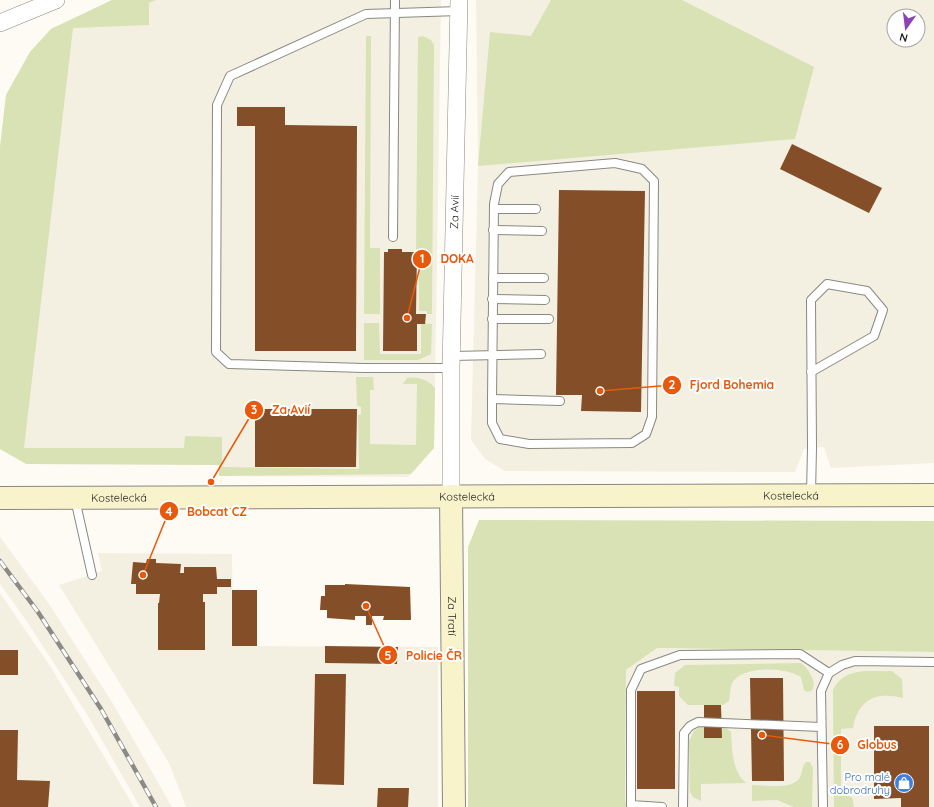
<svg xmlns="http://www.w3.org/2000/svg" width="934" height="807" viewBox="0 0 934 807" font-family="Quicksand,sans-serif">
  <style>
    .built { fill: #f4f0e1; fill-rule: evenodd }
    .green { fill: #d8e2b5 }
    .building { fill: #844e28 }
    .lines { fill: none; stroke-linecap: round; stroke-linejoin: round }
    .lane-casing { stroke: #8a8882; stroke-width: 10 }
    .street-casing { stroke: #8a8882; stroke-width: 18 }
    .secondary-casing { stroke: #8a8882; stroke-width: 24 }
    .lane { stroke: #fff; stroke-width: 8 }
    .street { stroke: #fff; stroke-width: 17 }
    .secondary { stroke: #f8f3ca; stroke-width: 22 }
    .rail-casing { stroke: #8c8a86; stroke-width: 4.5 }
    .rail { stroke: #fff; stroke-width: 3; stroke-dasharray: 9; stroke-linecap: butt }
    .labels { text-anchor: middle; stroke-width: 4; stroke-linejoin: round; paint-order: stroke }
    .street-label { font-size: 11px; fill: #1f1e1c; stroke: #fff }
    .shop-label { font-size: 11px; fill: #366cbe; stroke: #fff; text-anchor: end }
    .leader { fill: none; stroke: #e8590c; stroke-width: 1.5 }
    .callout-dot { fill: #e8590c; stroke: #fff; stroke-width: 1.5 }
    .mark-label { font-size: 12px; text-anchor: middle; font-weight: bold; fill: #fff }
    .callout-label { font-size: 12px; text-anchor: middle; font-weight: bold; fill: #e8590c; stroke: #fff; stroke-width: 4; stroke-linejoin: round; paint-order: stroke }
  </style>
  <rect width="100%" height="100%" fill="#fdfbf4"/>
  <g class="built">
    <polygon points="112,0 441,0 434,448 408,477 219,476 219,465 24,462 0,449 0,147 6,95 30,52 51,29"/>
    <path d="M476 0H934V463L831 468 824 447 804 449 795 472 505 471 485 459 471 440 478 166ZM894 16H918V40H894Z"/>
    <polygon points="0,537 49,604 112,702 172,807 140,807 88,716 26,620 0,584"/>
    <polygon points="98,553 232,554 233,646 438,647 438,807 186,807 169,763 59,585 102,571"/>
    <polygon points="0,593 52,669 134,807 0,807"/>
    <polygon points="657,648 934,652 934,807 631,807 625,802 626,670"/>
  </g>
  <g class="green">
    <path d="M112 0H156L149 3V25L73 28 24 448H184L185 436 222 437V467L359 469 358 415 361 414V407L357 406 356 377H373L374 390H370V444L416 445 417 384H403L407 378C417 376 429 380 435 388L434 448 411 474 219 476V465L26 464 0 449V147L6 95 30 52 51 29Z"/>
    <polygon points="551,0 682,0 814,67 795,139 478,166 490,32 531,36"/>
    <polygon points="366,36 371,36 370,248 380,248 380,314 364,314"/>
    <polygon points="423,36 431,40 434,45 432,314 427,314 427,311 419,311 419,255 416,255 418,37"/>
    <polygon points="364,323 379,323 380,354 421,354 421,323 432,324 431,354 418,360 364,360"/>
    <polygon points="479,520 934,521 934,652 657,648 626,670 625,802 631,807 468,807 468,547"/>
    <path d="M801 663C808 668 819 684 811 691L807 692 804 690 801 677C787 667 742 665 732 683 730 689 730 695 729 701L723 705H688L679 696V687L674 686 675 673 685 665Z"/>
    <path d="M892 671 902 679 903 698C875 691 858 700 853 728L841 729V794L852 797 854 807H834L833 690C845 666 869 672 892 671Z"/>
    <path d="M704 724 705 738H721V724L731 732C732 750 732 771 746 783L701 784V801L693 797 690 792 689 741 694 731Z"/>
    <path d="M806 762H810L813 768 812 807H794L777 800 752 801V785C766 785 789 790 799 779 803 774 801 767 806 762Z"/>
  </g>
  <g class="building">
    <polygon points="237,107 285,107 285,125 357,126 356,351 255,351 255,126 237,126"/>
    <polygon points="792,144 882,188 869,213 780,169"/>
    <polygon points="559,190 645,191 641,412 581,411 582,395 556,395"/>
    <polygon points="388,249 402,249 402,252 417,252 416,314 426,314 425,324 417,324 417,351 383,351 384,252 388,252"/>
    <polygon points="255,409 357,409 356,467 255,467"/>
    <polygon points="147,559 156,559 156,563 181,564 180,573 184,573 184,567 216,567 217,579 231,579 231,587 217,587 217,594 203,594 203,602 205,602 205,650 158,650 158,603 159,603 160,594 136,594 136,584 131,584 133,562 146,563"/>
    <polygon points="345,584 410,587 411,620 383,620 384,616 372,616 372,625 366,625 366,616 355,616 355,620 327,618 327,610 320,610 321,596 325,596 325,585 345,585"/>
    <rect x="232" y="590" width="25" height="56"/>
    <polygon points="325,646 398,647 397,664 325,663"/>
    <rect x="0" y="650" width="18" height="25"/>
    <polygon points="315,674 346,674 344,785 313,784"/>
    <polygon points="750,678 783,678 784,781 752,781"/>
    <rect x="637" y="691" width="38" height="98"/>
    <polygon points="704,705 721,705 722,738 704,738"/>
    <polygon points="874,726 929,726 929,807 901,807 901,798 874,799"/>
    <polygon points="0,730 18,730 17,780 50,781 48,807 0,807"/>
    <polygon points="378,788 409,788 408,807 377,807"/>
  </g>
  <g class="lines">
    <defs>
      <g id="lane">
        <polygon points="615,163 642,169 654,181 652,417 646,434 632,443 529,444 500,439 492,423 492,399 494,204 498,184 509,172"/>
        <polyline points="494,209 536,209"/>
        <polyline points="493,230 542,231"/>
        <polyline points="393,237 395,0"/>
        <polyline points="493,278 544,278"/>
        <polyline points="492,299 545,300"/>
        <polyline points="492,319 549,319"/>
        <polyline points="452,356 541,354"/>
        <polyline points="451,368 364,368 229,364 216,352 217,105 230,76 366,14 459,11"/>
        <polyline points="492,399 560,401"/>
        <polyline points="811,494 812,448 811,300 827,284 867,291 883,310 874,336 811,372"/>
        <polyline points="75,499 92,575"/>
        <polyline points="662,807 631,805 631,690 641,669 680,655 800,654 829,673"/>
        <polyline points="683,807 684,733 690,726 698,722 821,727"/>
        <polyline points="823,807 821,691 829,673 842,665 855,661 934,662"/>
      </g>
      <g id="street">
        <polyline points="0,23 56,0"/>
        <path id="s1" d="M451 496V368L459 0"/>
      </g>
      <g id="secondary">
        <path id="s2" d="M451 496 454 807"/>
        <path id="s3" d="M0 498 934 495"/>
      </g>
    </defs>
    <use href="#lane" class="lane-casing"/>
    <use href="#street" class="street-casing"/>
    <use href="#secondary" class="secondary-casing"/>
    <use href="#lane" class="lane"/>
    <use href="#street" class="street"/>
    <use href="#secondary" class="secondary"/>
    <defs>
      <polyline id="rail" points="0,561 38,612 101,709 156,807"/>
    </defs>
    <use href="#rail" class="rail-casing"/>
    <use href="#rail" class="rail"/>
  </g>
  <defs>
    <symbol id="shop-disc" viewBox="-11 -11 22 22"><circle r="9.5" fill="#3f7fe0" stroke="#fff"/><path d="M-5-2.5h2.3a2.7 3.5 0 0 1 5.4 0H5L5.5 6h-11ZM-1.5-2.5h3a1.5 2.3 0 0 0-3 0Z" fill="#fff"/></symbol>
  </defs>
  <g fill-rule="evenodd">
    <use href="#shop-disc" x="893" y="772" width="22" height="22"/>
  </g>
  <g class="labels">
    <g class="street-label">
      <text dy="4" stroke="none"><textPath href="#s1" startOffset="284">Za Avií</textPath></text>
      <text dy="4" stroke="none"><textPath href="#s3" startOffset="791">Kostelecká</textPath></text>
      <text dy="4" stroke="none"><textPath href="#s3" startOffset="467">Kostelecká</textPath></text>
      <text dy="4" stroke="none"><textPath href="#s3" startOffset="119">Kostelecká</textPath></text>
      <text dy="4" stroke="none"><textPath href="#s2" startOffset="120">Za Tratí</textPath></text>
    </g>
    <g class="shop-label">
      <text x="890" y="781">Pro malé<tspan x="890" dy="13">dobrodruhy</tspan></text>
    </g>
  </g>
  <path class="leader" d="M407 318L422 259M600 391L672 385M211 482L254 410M143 575L169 511M366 606L388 655M762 735L840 745"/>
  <g class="callout-dot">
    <circle cx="407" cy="318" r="4"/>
    <circle cx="600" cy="391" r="4"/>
    <circle cx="211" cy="482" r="4"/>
    <circle cx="143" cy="575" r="4"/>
    <circle cx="366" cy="606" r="4"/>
    <circle cx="762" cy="735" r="4"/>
    <circle cx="422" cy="259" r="10"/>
    <circle cx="672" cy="385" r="10"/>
    <circle cx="254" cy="410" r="10"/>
    <circle cx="169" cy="511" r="10"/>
    <circle cx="388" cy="655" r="10"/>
    <circle cx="840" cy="745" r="10"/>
  </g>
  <g class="mark-label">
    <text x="422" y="263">1</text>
    <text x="672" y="389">2</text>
    <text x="254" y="414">3</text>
    <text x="169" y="516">4</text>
    <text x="388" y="660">5</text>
    <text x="840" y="749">6</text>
  </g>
  <g class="callout-label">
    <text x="457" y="263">DOKA</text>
    <text x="732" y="389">Fjord Bohemia</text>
    <text x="291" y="414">Za Avií</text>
    <text x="217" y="516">Bobcat CZ</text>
    <text x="434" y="660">Policie ČR</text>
    <text x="877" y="749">Globus</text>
  </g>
  <g transform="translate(906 28) rotate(194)"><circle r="19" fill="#ffffff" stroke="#a5a5a4"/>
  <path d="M0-3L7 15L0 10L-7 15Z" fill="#8d43b5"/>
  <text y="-6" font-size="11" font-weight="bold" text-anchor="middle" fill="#1f1e1c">N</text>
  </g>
</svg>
